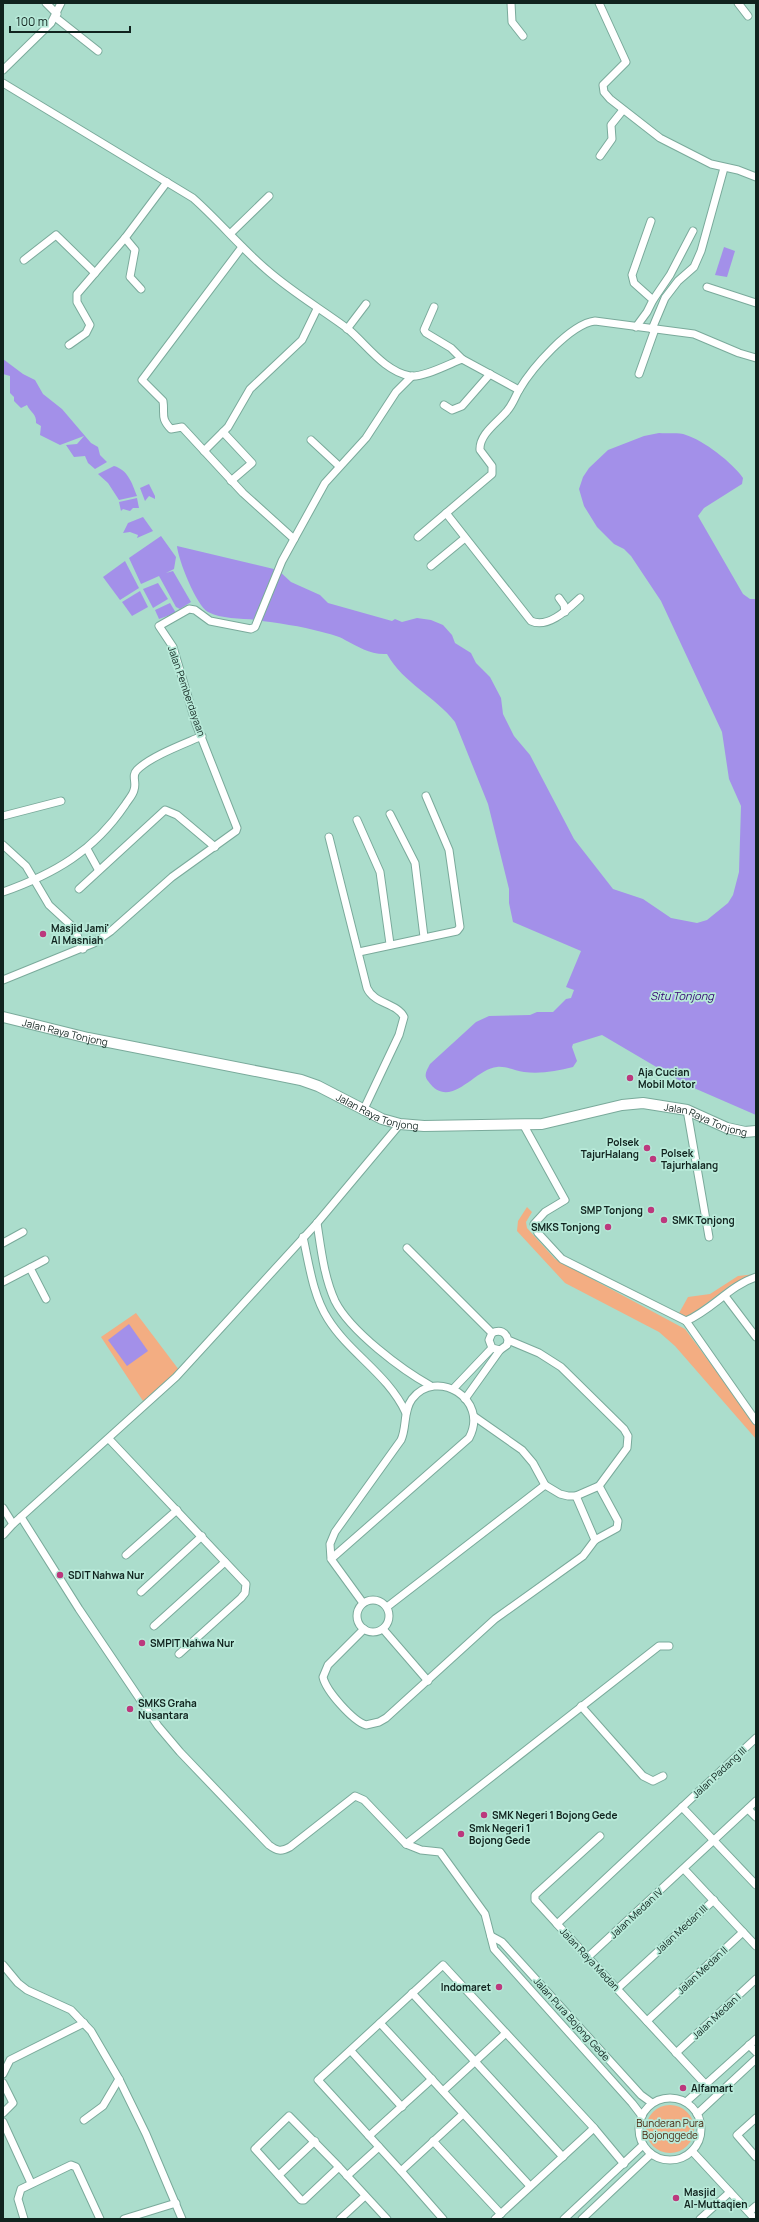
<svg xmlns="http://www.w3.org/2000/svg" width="759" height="2222" viewBox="0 0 759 2222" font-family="Manrope,sans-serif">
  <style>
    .green { fill: #f3ad82 }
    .water { fill: #a390e9 }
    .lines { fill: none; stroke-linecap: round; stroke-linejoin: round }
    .minor-casing { stroke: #7aaa9b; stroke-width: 9 }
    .secondary-casing { stroke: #7aaa9b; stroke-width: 12 }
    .minor { stroke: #fff; stroke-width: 7 }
    .secondary { stroke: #fff; stroke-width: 10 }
    .poi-dot { fill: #bc387d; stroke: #b8ead9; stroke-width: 1.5 }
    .labels { text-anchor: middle; stroke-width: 3.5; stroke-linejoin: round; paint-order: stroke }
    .street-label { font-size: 10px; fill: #10231e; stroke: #b8ead9 }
    .poi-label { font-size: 10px; font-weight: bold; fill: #10231e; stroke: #b8ead9; text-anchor: start }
    .park-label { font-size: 10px; fill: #4a270f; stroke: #b8ead9 }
    .water-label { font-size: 11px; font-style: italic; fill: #350572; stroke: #b8ead9 }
  </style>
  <rect width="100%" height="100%" fill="#abddcc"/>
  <g class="green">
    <polygon points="527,1207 532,1212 526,1222 527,1228 555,1259 685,1329 756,1425 756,1439 675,1346 659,1332 565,1283 517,1231 518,1221"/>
    <polygon points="756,1274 732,1284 687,1318 678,1315 688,1297 710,1294 738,1276"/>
    <polygon points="136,1313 179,1370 145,1404 101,1337"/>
    <circle cx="670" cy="2129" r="24"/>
  </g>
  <g class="water">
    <polygon points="724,247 735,251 727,277 715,275"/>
    <path d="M3 359 23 374 35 380 43 394 62 409 91 443 98 447 100 455 107 462 95 469 88 463 85 456 74 457 66 445 77 444 84 436 60 445 40 435 41 426 36 423C37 414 30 412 27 405L21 408 14 401V397L10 393V376L3 374Z"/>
    <path d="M659 433C667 434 679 432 686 435 703 440 733 463 743 478L742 484 704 508 698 516 743 594 750 599H756V1115L687 1085 602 1035 573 1044 572 1047 577 1061 573 1067C557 1071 541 1074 524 1072 515 1071 507 1066 497 1067 474 1069 450 1112 428 1081 423 1075 427 1070 430 1064L476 1022 489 1016 530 1015 537 1012H553L566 999 571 998 574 990 566 987 581 951 513 922 509 903V889L488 804 455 722C435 696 404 684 387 654 370 655 359 647 345 640 339 636 329 634 322 632 301 626 277 623 256 620 240 618 221 619 208 612 196 605 178 559 177 546L278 570 291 582 320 595 328 603 392 621 395 619 402 622 417 618 431 620 443 625 452 635 455 643 471 653 476 663 490 677 501 698 503 714 514 736 530 755 574 839 613 889 643 899 671 918 697 923 707 920 728 903 733 895 739 872 741 806 729 779 722 732 661 601 631 556 624 549 614 544 597 527 584 506 579 489 583 477 589 468 608 450 644 436Z"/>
    <path d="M114 466C128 470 132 483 137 496L119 500 108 483 98 474Z"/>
    <polygon points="149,484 155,496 155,499 149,496 145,501 140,488"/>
    <polygon points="137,498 139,508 133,508 130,511 123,509 121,511 119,502"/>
    <polygon points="143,517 153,531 137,538 138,535 130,532 123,533 128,523"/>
    <polygon points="161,536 176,557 174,569 166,573 173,571 191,602 180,609 176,607 159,576 141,584 129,558"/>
    <polygon points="125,561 139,588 120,600 103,577"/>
    <polygon points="158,583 168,599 153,608 143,589"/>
    <polygon points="140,591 148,607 132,616 122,602"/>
    <polygon points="170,603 176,613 159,619 155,610"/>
    <polygon points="129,1324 148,1351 127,1366 108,1340"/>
  </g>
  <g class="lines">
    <defs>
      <g id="minor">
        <polyline points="46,3 57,14"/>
        <polyline points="511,3 512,22 523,36"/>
        <polyline points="599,3 626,62 603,85 604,92 610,99 660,138 711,164 738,170 756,177"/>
        <polyline points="738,3 748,16"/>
        <polyline points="55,17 98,51"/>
        <polyline points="3,70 51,23 61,3"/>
        <path d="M3 83 193 198C219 221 241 248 267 270 292 292 321 309 348 329 367 345 384 371 410 376 423 378 449 364 462 359L519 390"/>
        <polyline points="600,156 612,139 611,125 623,110"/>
        <polyline points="231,233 269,196"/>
        <polyline points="125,238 135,250 130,277 141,289"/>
        <path d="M242 247 142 380 163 401C165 414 160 418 171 429L182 427 243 493 294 539"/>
        <polyline points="24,260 56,235 95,273"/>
        <polyline points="707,287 756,303"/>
        <polyline points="653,300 670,275 693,231"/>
        <polyline points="434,307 424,330 426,333 451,348 462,359"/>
        <polyline points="636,327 647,312 653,300 634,283 632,275 651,221"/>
        <polyline points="347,329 366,304"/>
        <polyline points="652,329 665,298 678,281 694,267 701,251 724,168"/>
        <polyline points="69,345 86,333 90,325 77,302 77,294 125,238 167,182"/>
        <polyline points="639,374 655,329"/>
        <polyline points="444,405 452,410 462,406 490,374"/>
        <polyline points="223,432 252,463 231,481"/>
        <polyline points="311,440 339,466"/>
        <polyline points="204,451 228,427 250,389 302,340 317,309"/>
        <path d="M446 513 531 621C548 629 568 609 580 598"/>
        <path d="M418 537 492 474V466L480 450C479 434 498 422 507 411 513 404 515 397 519 390 532 368 570 324 595 321L694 334 739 353 756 358"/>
        <polyline points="431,566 465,538"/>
        <polyline points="559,598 564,605 565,612"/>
        <polyline points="390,814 415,863 424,937"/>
        <polyline points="3,816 61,801"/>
        <polyline points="357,820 380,872 390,944"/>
        <path d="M329 837 367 988C374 1004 397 1003 404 1017L399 1035 363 1111"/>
        <polyline points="3,845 26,866 49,905 74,928 83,949"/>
        <polyline points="87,849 98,869"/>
        <polyline points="79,889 165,810 177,815 215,847"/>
        <path d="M3 892C54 874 94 851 125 805 128 800 133 795 134 790 137 782 131 776 137 770 151 756 184 744 202 736"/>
        <polyline points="359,952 457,931 460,927 449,850 426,796"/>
        <polyline points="3,980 94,943 111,931 172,877 236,831 237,828 196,724 173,647 159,626 189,609 195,610 210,621 251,629 255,627 282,561 325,483 366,438 396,392 412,376"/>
        <polyline points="687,1110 709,1237"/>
        <path d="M523 1124 565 1200 545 1212 534 1224 538 1233 562 1259 686 1321C712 1310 729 1286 756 1277"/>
        <path d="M317 1223C321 1249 324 1277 335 1301 350 1331 402 1370 431 1386"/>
        <path d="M303 1237C309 1264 313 1296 328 1319 350 1354 388 1374 406 1413"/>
        <polyline points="3,1243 23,1232"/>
        <polyline points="407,1248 492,1333"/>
        <polyline points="30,1268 46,1299"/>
        <polyline points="3,1282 45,1260"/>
        <polyline points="725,1296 756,1337"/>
        <polyline points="686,1321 756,1421"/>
        <polyline points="453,1389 492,1348"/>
        <polyline points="465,1399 500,1350"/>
        <path d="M475 1417 522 1450 533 1463 545 1485 560 1494 568 1496H576L599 1486 627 1448 628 1436 624 1429 561 1367 539 1353 508 1340C506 1332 500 1329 492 1333L489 1340 492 1348 500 1350 507 1345 508 1340"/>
        <polyline points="109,1439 246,1584 245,1593 241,1598 179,1654"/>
        <polyline points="576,1496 595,1540"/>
        <polyline points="3,1508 13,1524"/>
        <path d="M21 1517 79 1609 158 1726 180 1752 269 1845C277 1851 281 1852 290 1847L355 1796 364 1800 406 1844 421 1850 440 1852 485 1914 494 1949 632 2103 642 2116"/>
        <polyline points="3,1535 13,1524 176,1377 317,1223 400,1124"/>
        <polyline points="126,1555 177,1510"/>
        <path d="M331 1559 469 1438C490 1399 436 1367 412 1399 403 1411 407 1427 401 1440L335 1532 330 1544 331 1559 363 1603"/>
        <polyline points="141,1592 202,1536"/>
        <circle cx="373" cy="1616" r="16"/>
        <polyline points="387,1607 545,1485"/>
        <polyline points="154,1626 225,1562"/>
        <path d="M364 1629 328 1665 323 1677C326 1691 353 1721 366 1725L379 1722 386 1718 495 1619 583 1556 595 1540 617 1528 618 1521 599 1486"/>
        <polyline points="383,1629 428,1681"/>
        <polyline points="581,1706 643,1776 653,1781 663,1776"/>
        <polyline points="682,1807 756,1885"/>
        <polyline points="748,1809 756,1817"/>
        <polyline points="406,1844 659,1646 669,1646"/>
        <polyline points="684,1869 756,1946"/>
        <polyline points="557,1924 535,1900 535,1895 600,1836"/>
        <polyline points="491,1936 502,1942 641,2095 652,2103"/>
        <polyline points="588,1957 756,1801"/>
        <polyline points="3,1965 18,1983 27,1990 71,2010 91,2031 119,2079 146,2134 182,2219"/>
        <polyline points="617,1989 714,1900"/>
        <polyline points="412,1993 563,2157"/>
        <polyline points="647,2021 743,1932"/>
        <polyline points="380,2023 530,2186"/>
        <polyline points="749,2045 756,2052"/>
        <polyline points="351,2051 402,2107"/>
        <polyline points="676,2053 756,1979"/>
        <polyline points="3,2074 10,2060 84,2023"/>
        <polyline points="3,2083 13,2103 3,2113"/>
        <polyline points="706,2085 557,1924 756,1738"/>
        <polyline points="443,2091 506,2033"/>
        <circle cx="670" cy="2129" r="31"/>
        <polyline points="686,2102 756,2039"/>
        <polyline points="697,2114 756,2059"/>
        <polyline points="756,2118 737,2135 756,2157"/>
        <polyline points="84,2120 103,2106 119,2079"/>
        <polyline points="3,2122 31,2183"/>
        <polyline points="369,2136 432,2079"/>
        <polyline points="433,2141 501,2214"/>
        <polyline points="692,2151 755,2219"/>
        <polyline points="339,2167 289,2116 255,2149 301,2200 304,2200 339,2167 387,2219"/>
        <polyline points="401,2171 463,2114"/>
        <polyline points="279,2175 315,2141"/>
        <polyline points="347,2176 379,2147"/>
        <polyline points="749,2212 756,2206"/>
        <polyline points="24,2219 18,2199 21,2189 71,2165 76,2167 100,2219"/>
        <polyline points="124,2219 176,2203"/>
        <polyline points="340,2219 365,2196"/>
        <polyline points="443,2219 401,2171 318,2080 443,1965 594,2128 624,2164"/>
        <polyline points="495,2219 594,2128"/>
        <polyline points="564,2219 643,2145"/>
        <polyline points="582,2219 651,2154"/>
        <polyline points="700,2219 730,2192"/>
      </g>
      <g id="secondary">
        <path id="s1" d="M3 1017 88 1038 301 1080 318 1086 382 1119 400 1124 424 1126 542 1124 622 1105 643 1103 687 1110 727 1128 745 1132 756 1131"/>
      </g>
    </defs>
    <use href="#minor" class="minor-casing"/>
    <use href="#secondary" class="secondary-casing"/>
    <use href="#minor" class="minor"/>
    <use href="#secondary" class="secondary"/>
  </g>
  <g class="poi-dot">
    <circle cx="43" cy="934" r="4"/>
    <circle cx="630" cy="1078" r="4"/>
    <circle cx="647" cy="1148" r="4"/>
    <circle cx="653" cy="1159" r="4"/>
    <circle cx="651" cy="1210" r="4"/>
    <circle cx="664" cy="1220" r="4"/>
    <circle cx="608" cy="1227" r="4"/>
    <circle cx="60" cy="1575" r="4"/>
    <circle cx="142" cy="1643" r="4"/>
    <circle cx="130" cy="1709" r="4"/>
    <circle cx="484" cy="1815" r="4"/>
    <circle cx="461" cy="1834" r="4"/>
    <circle cx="499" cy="1987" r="4"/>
    <circle cx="683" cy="2088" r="4"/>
    <circle cx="676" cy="2198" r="4"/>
  </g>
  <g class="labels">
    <g class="street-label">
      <text transform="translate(187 691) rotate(71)" y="4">Jalan Pemberdayaan</text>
      <text dy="4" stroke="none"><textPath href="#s1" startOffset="64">Jalan Raya Tonjong</textPath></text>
      <text dy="4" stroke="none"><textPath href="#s1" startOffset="388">Jalan Raya Tonjong</textPath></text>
      <text dy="4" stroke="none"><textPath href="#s1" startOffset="724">Jalan Raya Tonjong</textPath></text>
      <text transform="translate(719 1772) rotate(-43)" y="4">Jalan Padang III</text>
      <text transform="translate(636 1913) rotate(-43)" y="4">Jalan Medan IV</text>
      <text transform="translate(681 1929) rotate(-43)" y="4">Jalan Medan III</text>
      <text transform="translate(590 1959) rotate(47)" y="4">Jalan Raya Medan</text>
      <text transform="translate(702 1970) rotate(-43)" y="4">Jalan Medan II</text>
      <text transform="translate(716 2016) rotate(-43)" y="4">Jalan Medan I</text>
      <text transform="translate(572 2019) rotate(48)" y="4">Jalan Pura Bojong Gede</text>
    </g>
    <g class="poi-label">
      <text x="51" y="932">Masjid Jami'<tspan x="51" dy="12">Al Masniah</tspan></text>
      <text x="638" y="1076">Aja Cucian<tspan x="638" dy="12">Mobil Motor</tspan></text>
      <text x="639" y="1146" text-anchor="end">Polsek<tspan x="639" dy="12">TajurHalang</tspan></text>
      <text x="661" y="1157">Polsek<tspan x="661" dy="12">Tajurhalang</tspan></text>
      <text x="643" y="1214" text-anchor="end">SMP Tonjong</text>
      <text x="672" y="1224">SMK Tonjong</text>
      <text x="600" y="1231" text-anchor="end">SMKS Tonjong</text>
      <text x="68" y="1579">SDIT Nahwa Nur</text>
      <text x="150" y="1647">SMPIT Nahwa Nur</text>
      <text x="138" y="1707">SMKS Graha<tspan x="138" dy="12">Nusantara</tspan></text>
      <text x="492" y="1819">SMK Negeri 1 Bojong Gede</text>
      <text x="469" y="1832">Smk Negeri 1<tspan x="469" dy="12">Bojong Gede</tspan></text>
      <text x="491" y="1991" text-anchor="end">Indomaret</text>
      <text x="691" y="2092">Alfamart</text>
      <text x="684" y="2196">Masjid<tspan x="684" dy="12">Al-Muttaqien</tspan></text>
    </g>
    <g class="park-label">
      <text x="670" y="2127">Bunderan Pura<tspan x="670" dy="12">Bojonggede</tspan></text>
    </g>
    <g class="water-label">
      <text x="682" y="1000">Situ Tonjong</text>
    </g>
  </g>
  <rect width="759" height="2222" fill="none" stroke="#10231e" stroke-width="8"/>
  <path d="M10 26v6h120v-6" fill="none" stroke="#10231e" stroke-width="2"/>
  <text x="16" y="26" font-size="12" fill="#10231e" stroke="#b8ead9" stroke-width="3" paint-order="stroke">100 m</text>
</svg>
